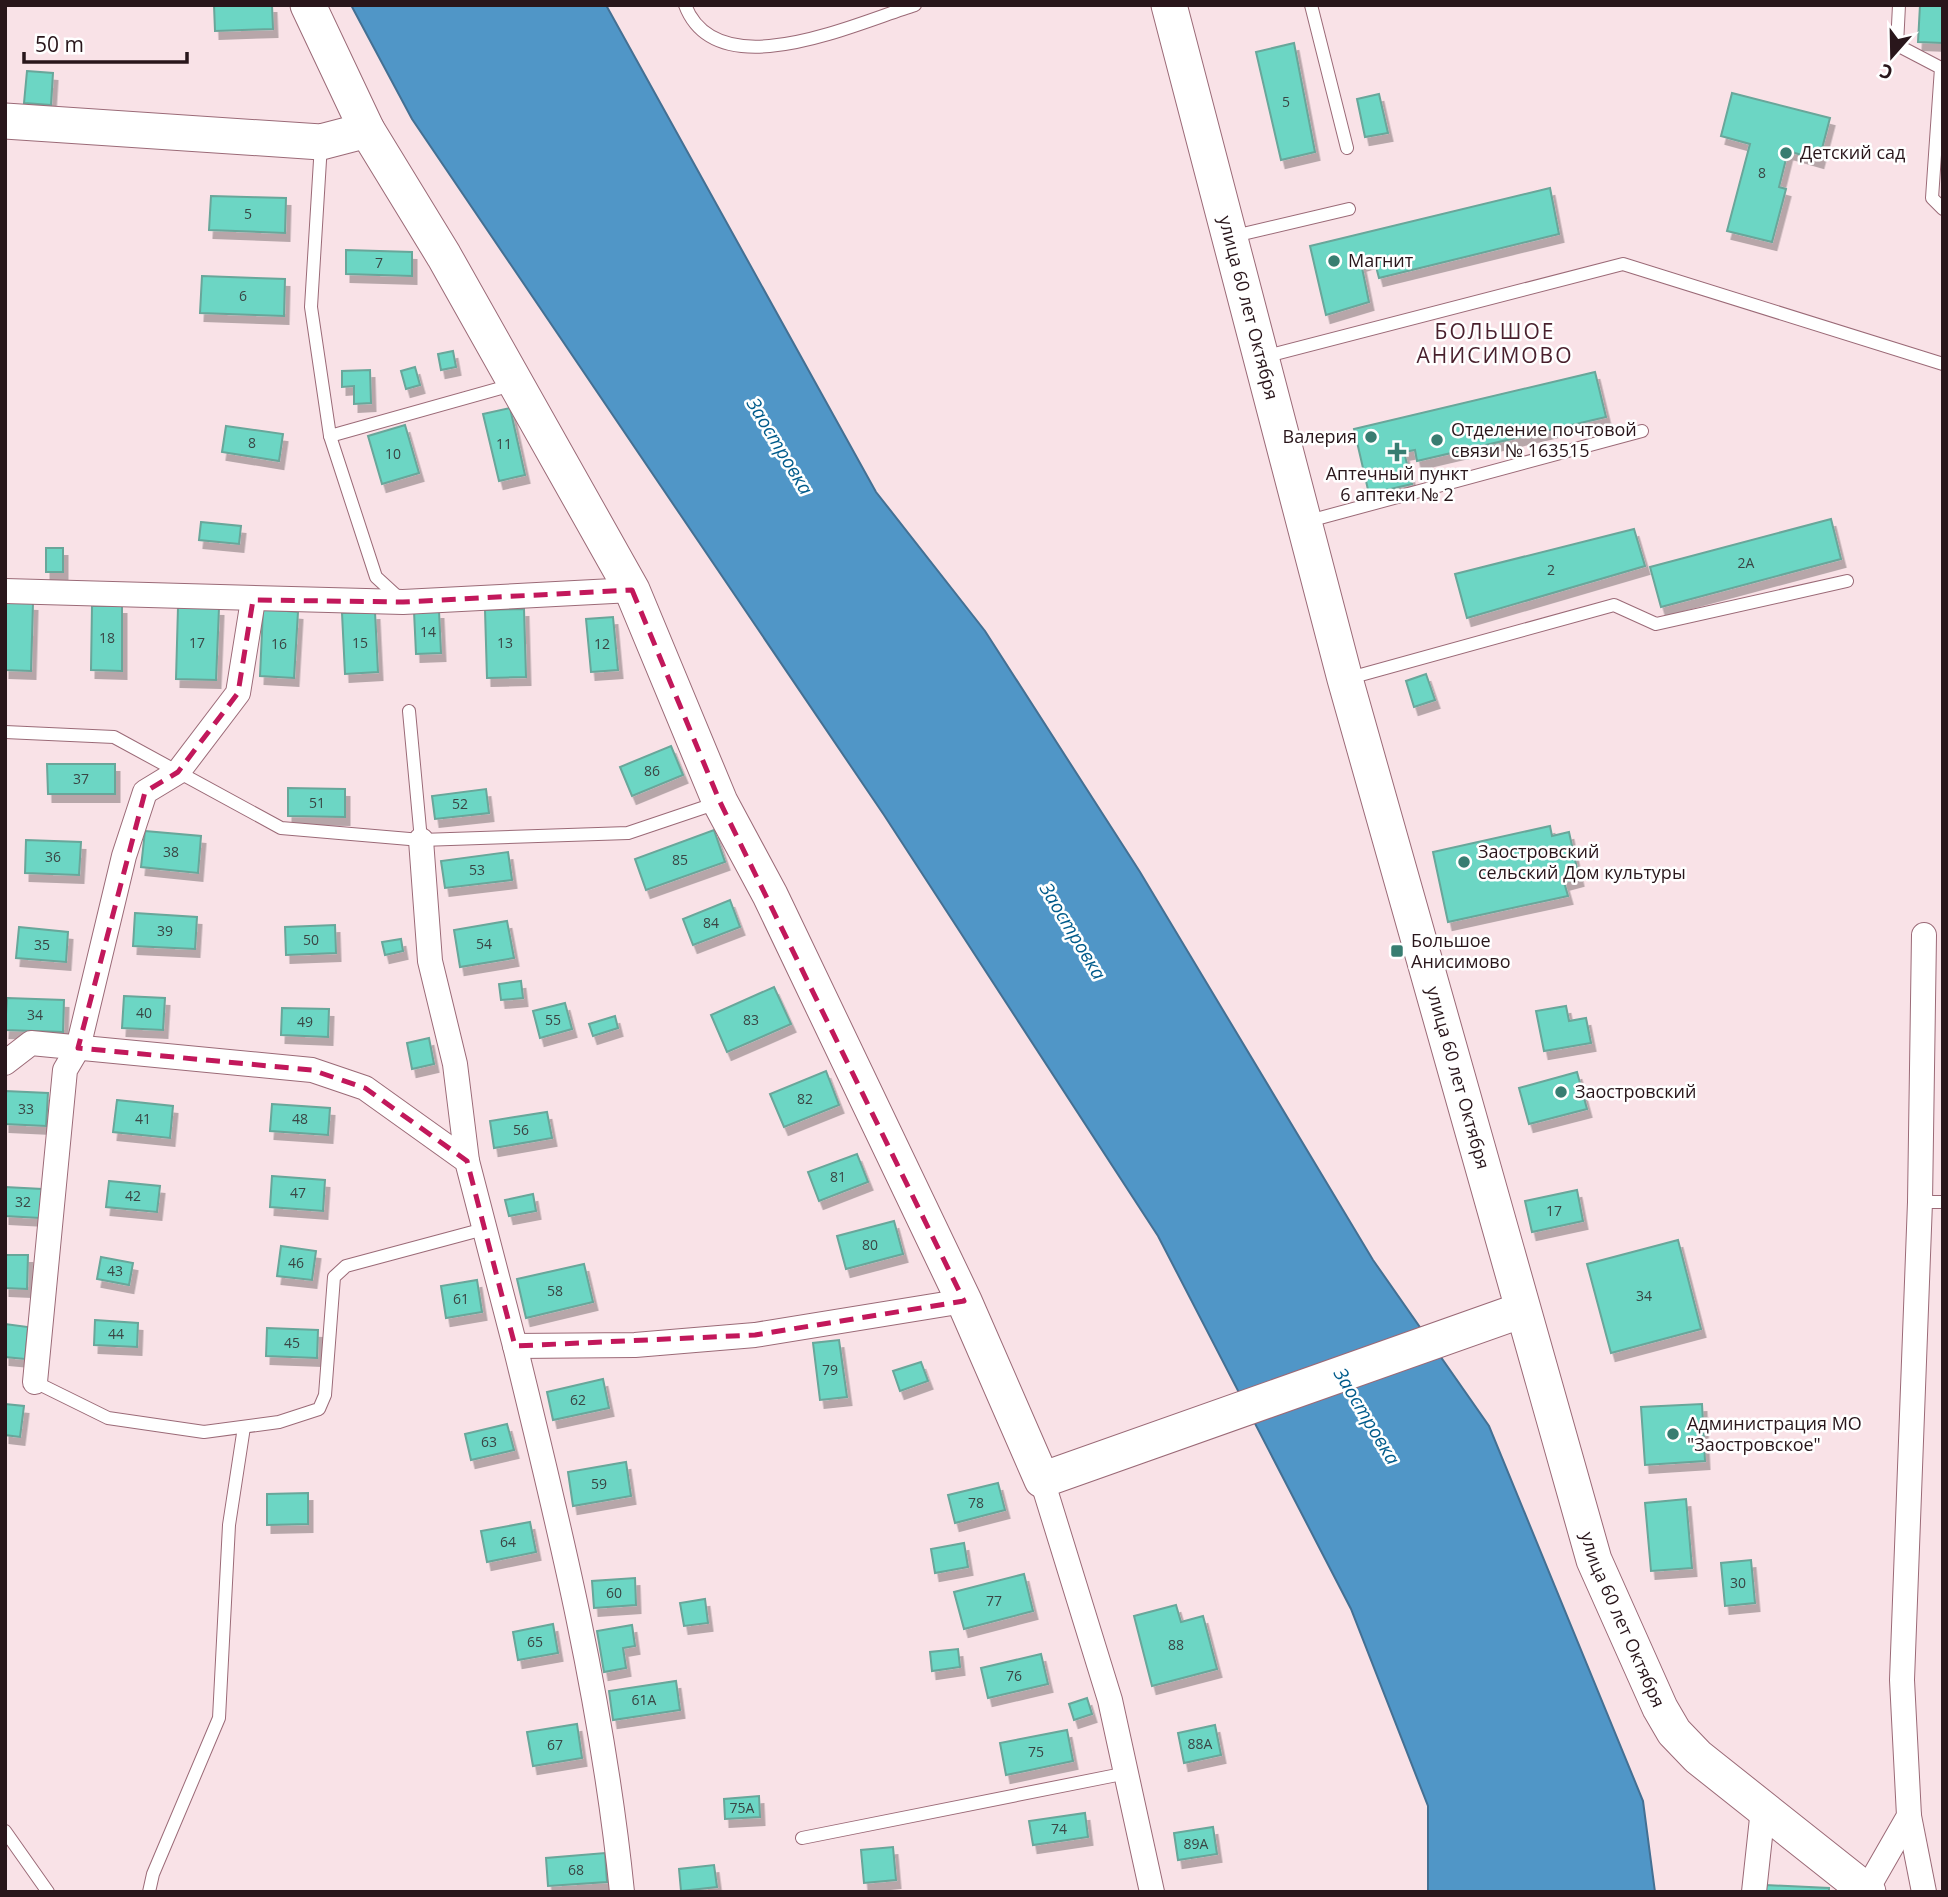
<svg xmlns="http://www.w3.org/2000/svg" width="1948" height="1897" viewBox="0 0 1948 1897" font-family="'Open Sans',sans-serif">
  <style>
    .water { fill: #5096c7; stroke: #447093; stroke-width: 2 }
    .building { fill: #6cd6c4; stroke: #69a69a; stroke-width: 2; filter: url(#shadow) }
    .lines { fill: none; stroke-linecap: round; stroke-linejoin: round }
    .lane-casing { stroke: #9b6a77; stroke-width: 14 }
    .street-casing { stroke: #9b6a77; stroke-width: 26 }
    .secondary-casing { stroke: #9b6a77; stroke-width: 37 }
    .lane { stroke: #fff; stroke-width: 12 }
    .street { stroke: #fff; stroke-width: 24 }
    .secondary { stroke: #fff; stroke-width: 35 }
    .marked { fill: none; stroke: #c2185b; stroke-width: 5; stroke-dasharray: 14 9; stroke-linejoin: round }
    .poi-dot { fill: #387d71; stroke: #fff; stroke-width: 2.5 }
    .labels { text-anchor: middle; stroke-width: 5; stroke-linejoin: round; paint-order: stroke }
    .number-label { font-size: 14px; fill: #3a4645 }
    .poi-label { font-size: 18px; fill: #29161b; stroke: #fff; text-anchor: start }
    .street-label { font-size: 18px; fill: #29161b; stroke: #fff }
    .water-label { font-size: 19px; font-style: italic; fill: #005b8b; stroke: #fff }
    .quarter-label { font-size: 21px; letter-spacing: 2px; fill: #481f2c; stroke: #fff }
  </style>
  <defs>
    <filter id="shadow"><feDropShadow dx="4.5" dy="8" stdDeviation="0" flood-color="#0004"/></filter>
  </defs>
  <rect width="100%" height="100%" fill="#f9e2e7"/>
  <polygon class="water" points="351,5 606,5 876,492 985,631 1140,872 1373,1260 1489,1426 1643,1801 1655,1892 1428,1892 1428,1806 1351,1609 1158,1236 884,815 412,119"/>
  <g class="building">
    <polygon points="214,5 272,5 273,29 215,31"/>
    <polygon points="1920,5 1943,5 1943,43 1918,42"/>
    <polygon points="1294,43 1315,152 1281,160 1256,52"/>
    <polygon points="27,71 53,73 51,105 24,103"/>
    <polygon points="1732,93 1830,118 1819,160 1788,151 1779,187 1786,189 1772,242 1727,231 1750,144 1721,136"/>
    <polygon points="1379,94 1388,133 1365,137 1357,99"/>
    <polygon points="1550,188 1559,234 1379,278 1374,259 1361,263 1369,302 1326,315 1310,246"/>
    <polygon points="211,196 286,198 285,233 209,230"/>
    <polygon points="346,250 412,252 412,276 346,274"/>
    <polygon points="202,276 285,279 284,316 200,313"/>
    <polygon points="453,351 456,367 441,370 438,354"/>
    <polygon points="415,367 420,385 406,389 401,371"/>
    <polygon points="370,370 371,403 354,404 354,386 342,387 342,371"/>
    <polygon points="1595,372 1606,417 1417,461 1415,450 1404,452 1412,484 1369,494 1354,429"/>
    <polygon points="510,408 525,475 499,481 483,414"/>
    <polygon points="405,425 419,473 382,484 368,436"/>
    <polygon points="226,426 283,434 279,461 222,452"/>
    <polygon points="1831,519 1841,559 1661,607 1650,567"/>
    <polygon points="201,522 241,526 239,544 199,540"/>
    <polygon points="1634,529 1645,566 1467,618 1455,574"/>
    <rect x="46" y="548" width="17" height="24"/>
    <polygon points="5,602 33,603 31,671 5,670"/>
    <polygon points="92,606 122,606 122,671 91,670"/>
    <polygon points="178,607 219,608 216,680 176,679"/>
    <polygon points="263,609 298,612 294,678 260,676"/>
    <polygon points="524,609 526,677 487,678 485,610"/>
    <polygon points="414,611 439,611 441,653 416,654"/>
    <polygon points="375,612 378,672 345,674 342,613"/>
    <polygon points="613,617 618,670 591,672 586,619"/>
    <polygon points="1426,674 1435,700 1414,707 1406,681"/>
    <polygon points="671,746 683,775 632,796 620,767"/>
    <polygon points="47,764 115,764 115,794 48,794"/>
    <polygon points="288,788 345,789 345,817 288,816"/>
    <polygon points="486,789 489,813 435,819 432,796"/>
    <polygon points="1550,826 1552,836 1569,832 1579,878 1564,882 1568,896 1448,922 1433,852"/>
    <polygon points="714,830 725,862 646,890 635,859"/>
    <polygon points="145,831 201,836 198,873 141,867"/>
    <polygon points="26,840 81,842 79,875 25,873"/>
    <polygon points="508,852 512,880 445,888 441,861"/>
    <polygon points="730,900 740,927 693,945 683,919"/>
    <polygon points="135,913 197,917 195,949 133,946"/>
    <polygon points="507,921 514,958 460,967 454,930"/>
    <polygon points="335,925 336,953 286,955 285,927"/>
    <polygon points="19,927 68,932 66,962 16,958"/>
    <polygon points="401,939 403,951 385,955 382,942"/>
    <polygon points="521,981 523,998 501,1000 499,984"/>
    <polygon points="774,987 791,1024 727,1052 711,1015"/>
    <polygon points="124,996 165,998 163,1030 122,1028"/>
    <polygon points="7,998 64,1000 63,1032 5,1030"/>
    <polygon points="565,1003 572,1029 540,1038 533,1011"/>
    <polygon points="1566,1006 1569,1021 1586,1018 1591,1043 1544,1051 1536,1011"/>
    <polygon points="282,1008 329,1009 328,1037 281,1035"/>
    <polygon points="615,1016 618,1028 593,1036 589,1024"/>
    <polygon points="429,1038 434,1064 412,1069 407,1043"/>
    <polygon points="826,1071 839,1105 784,1127 770,1094"/>
    <polygon points="1577,1072 1587,1109 1529,1124 1519,1088"/>
    <polygon points="5,1091 48,1093 46,1126 5,1124"/>
    <polygon points="117,1100 173,1106 170,1138 113,1132"/>
    <polygon points="272,1104 330,1108 328,1135 270,1131"/>
    <polygon points="547,1112 552,1138 494,1148 490,1121"/>
    <polygon points="857,1154 868,1182 819,1201 808,1172"/>
    <polygon points="272,1176 325,1180 323,1211 270,1207"/>
    <polygon points="109,1181 160,1186 157,1212 106,1207"/>
    <polygon points="5,1187 42,1189 40,1218 5,1216"/>
    <polygon points="1577,1190 1583,1221 1532,1232 1525,1201"/>
    <polygon points="533,1194 536,1211 509,1216 505,1200"/>
    <polygon points="894,1221 903,1254 846,1269 837,1236"/>
    <polygon points="1678,1240 1701,1329 1611,1353 1587,1264"/>
    <polygon points="281,1246 316,1251 312,1280 277,1276"/>
    <polygon points="5,1255 28,1255 27,1289 5,1288"/>
    <polygon points="101,1257 133,1263 129,1285 97,1279"/>
    <polygon points="584,1264 593,1302 526,1318 517,1279"/>
    <polygon points="477,1280 482,1312 446,1318 441,1286"/>
    <polygon points="95,1320 138,1323 137,1347 94,1345"/>
    <polygon points="5,1324 28,1327 25,1359 5,1357"/>
    <polygon points="267,1328 318,1330 317,1358 266,1356"/>
    <polygon points="839,1340 847,1397 820,1400 813,1343"/>
    <polygon points="921,1362 928,1381 900,1391 893,1371"/>
    <polygon points="603,1379 609,1408 553,1420 547,1392"/>
    <polygon points="5,1404 24,1406 20,1437 5,1435"/>
    <polygon points="1702,1404 1705,1461 1645,1465 1641,1407"/>
    <polygon points="507,1424 514,1450 471,1460 465,1434"/>
    <polygon points="626,1462 631,1496 573,1506 568,1472"/>
    <polygon points="998,1483 1005,1510 955,1523 948,1495"/>
    <polygon points="308,1493 308,1524 267,1525 267,1494"/>
    <polygon points="1686,1499 1692,1568 1651,1571 1645,1503"/>
    <polygon points="530,1522 536,1552 487,1562 481,1531"/>
    <polygon points="964,1543 968,1567 935,1573 931,1549"/>
    <polygon points="1751,1560 1755,1603 1725,1606 1721,1563"/>
    <polygon points="1024,1574 1033,1611 964,1629 954,1592"/>
    <polygon points="635,1578 636,1605 594,1608 592,1581"/>
    <polygon points="705,1599 708,1623 684,1626 680,1603"/>
    <polygon points="1176,1605 1181,1622 1203,1616 1217,1669 1152,1686 1134,1616"/>
    <polygon points="553,1624 558,1653 518,1660 513,1632"/>
    <polygon points="632,1625 635,1646 623,1648 626,1668 604,1672 597,1631"/>
    <polygon points="958,1649 960,1667 932,1671 930,1652"/>
    <polygon points="1041,1654 1048,1684 988,1698 981,1668"/>
    <polygon points="676,1681 680,1710 613,1720 609,1691"/>
    <polygon points="1087,1698 1092,1714 1074,1720 1069,1704"/>
    <polygon points="577,1724 582,1758 533,1766 527,1732"/>
    <polygon points="1215,1725 1221,1755 1184,1763 1178,1733"/>
    <polygon points="1067,1730 1073,1761 1006,1775 1000,1743"/>
    <polygon points="759,1796 760,1817 725,1819 724,1799"/>
    <polygon points="1085,1813 1088,1837 1033,1845 1029,1821"/>
    <polygon points="1213,1827 1217,1854 1178,1860 1174,1833"/>
    <polygon points="893,1847 896,1880 864,1883 861,1850"/>
    <polygon points="605,1853 607,1882 548,1886 546,1858"/>
    <polygon points="714,1865 717,1887 681,1891 679,1869"/>
    <polygon points="1765,1885 1829,1888 1829,1892 1764,1892"/>
  </g>
  <g class="lines">
    <defs>
      <g id="lane">
        <path d="M685 5C717 89 856 23 915 5"/>
        <polyline points="1311,5 1347,148"/>
        <polyline points="1899,5 1897,45 1941,68 1932,198 1943,209"/>
        <polyline points="321,144 311,307 330,436 376,577 400,599"/>
        <polyline points="1230,237 1349,209"/>
        <polyline points="1263,357 1623,264 1943,364"/>
        <polyline points="330,436 512,385"/>
        <polyline points="1305,522 1642,431"/>
        <polyline points="1346,679 1614,605 1656,624 1847,581"/>
        <polyline points="409,711 421,840"/>
        <polyline points="5,732 114,737 281,828 421,840 628,833 717,803"/>
        <polyline points="1920,1202 1943,1202"/>
        <polyline points="35,1382 108,1418 204,1432 279,1422 319,1409 325,1395 334,1277 346,1266 484,1229"/>
        <polyline points="5,1831 48,1892"/>
        <polyline points="802,1838 1127,1773"/>
        <polyline points="149,1892 153,1874 219,1718 229,1525 244,1427"/>
      </g>
      <g id="street">
        <polyline points="5,591 403,602 632,590"/>
        <polyline points="421,840 430,961 455,1064 467,1161"/>
        <polyline points="5,1063 31,1043 312,1070 365,1088 467,1161 515,1346 635,1345 755,1335 964,1301"/>
        <path d="M515 1346C560 1529 603 1705 622 1892"/>
        <polyline points="35,1382 65,1070 78,1048 124,856 145,792 178,772 238,693 253,600"/>
        <polyline points="1042,1480 1110,1700 1152,1892"/>
        <polyline points="1909,1816 1924,1892"/>
        <polyline points="1866,1891 1909,1816 1902,1680 1920,1202 1924,935"/>
        <polyline points="1754,1892 1763,1809"/>
      </g>
      <g id="secondary">
        <polyline points="308,5 367,130 444,256 632,590 720,802 770,895 964,1301 1042,1480 1522,1310"/>
        <path id="s1" d="M1169 5 1345 679 1594 1560 1660 1708 1674 1732 1698 1757 1868 1892"/>
        <polyline points="5,121 321,142 367,130"/>
      </g>
    </defs>
    <use href="#lane" class="lane-casing"/>
    <use href="#street" class="street-casing"/>
    <use href="#secondary" class="secondary-casing"/>
    <use href="#lane" class="lane"/>
    <use href="#street" class="street"/>
    <use href="#secondary" class="secondary"/>
  </g>
  <path class="marked" d="M632 590 720 802 964 1301 755 1335 515 1346 467 1161 365 1088 312 1070 78 1048 145 792 178 772 238 693 253 600 403 602Z"/>
  <g class="poi-dot">
    <circle cx="1786" cy="153" r="7"/>
    <circle cx="1334" cy="261" r="7"/>
    <circle cx="1371" cy="437" r="7"/>
    <circle cx="1437" cy="440" r="7"/>
    <path d="M1393.5 441.5h7v7h7v7h-7v7h-7v-7h-7v-7h7z"/>
    <circle cx="1464" cy="862" r="7"/>
    <rect x="1390" y="944" width="14" height="14" rx="3.5"/>
    <circle cx="1561" cy="1092" r="7"/>
    <circle cx="1673" cy="1434" r="7"/>
  </g>
  <g class="labels">
    <g class="number-label">
      <text x="1286" y="107">5</text>
      <text x="1762" y="178">8</text>
      <text x="248" y="219">5</text>
      <text x="379" y="268">7</text>
      <text x="243" y="301">6</text>
      <text x="252" y="448">8</text>
      <text x="504" y="449">11</text>
      <text x="393" y="459">10</text>
      <text x="1746" y="568">2А</text>
      <text x="1551" y="575">2</text>
      <text x="428" y="637">14</text>
      <text x="107" y="643">18</text>
      <text x="197" y="648">17</text>
      <text x="360" y="648">15</text>
      <text x="505" y="648">13</text>
      <text x="279" y="649">16</text>
      <text x="602" y="649">12</text>
      <text x="652" y="776">86</text>
      <text x="81" y="784">37</text>
      <text x="317" y="808">51</text>
      <text x="460" y="809">52</text>
      <text x="171" y="857">38</text>
      <text x="53" y="862">36</text>
      <text x="680" y="865">85</text>
      <text x="477" y="875">53</text>
      <text x="711" y="928">84</text>
      <text x="165" y="936">39</text>
      <text x="311" y="945">50</text>
      <text x="484" y="949">54</text>
      <text x="42" y="950">35</text>
      <text x="144" y="1018">40</text>
      <text x="35" y="1020">34</text>
      <text x="553" y="1025">55</text>
      <text x="751" y="1025">83</text>
      <text x="305" y="1027">49</text>
      <text x="805" y="1104">82</text>
      <text x="26" y="1114">33</text>
      <text x="143" y="1124">41</text>
      <text x="300" y="1124">48</text>
      <text x="521" y="1135">56</text>
      <text x="838" y="1182">81</text>
      <text x="298" y="1198">47</text>
      <text x="133" y="1201">42</text>
      <text x="23" y="1207">32</text>
      <text x="1554" y="1216">17</text>
      <text x="870" y="1250">80</text>
      <text x="296" y="1268">46</text>
      <text x="115" y="1276">43</text>
      <text x="555" y="1296">58</text>
      <text x="1644" y="1301">34</text>
      <text x="461" y="1304">61</text>
      <text x="116" y="1339">44</text>
      <text x="292" y="1348">45</text>
      <text x="830" y="1375">79</text>
      <text x="578" y="1405">62</text>
      <text x="489" y="1447">63</text>
      <text x="599" y="1489">59</text>
      <text x="976" y="1508">78</text>
      <text x="508" y="1547">64</text>
      <text x="1738" y="1588">30</text>
      <text x="614" y="1598">60</text>
      <text x="994" y="1606">77</text>
      <text x="535" y="1647">65</text>
      <text x="1176" y="1650">88</text>
      <text x="1014" y="1681">76</text>
      <text x="644" y="1705">61А</text>
      <text x="1200" y="1749">88А</text>
      <text x="555" y="1750">67</text>
      <text x="1036" y="1757">75</text>
      <text x="742" y="1813">75А</text>
      <text x="1059" y="1834">74</text>
      <text x="1196" y="1849">89А</text>
      <text x="576" y="1875">68</text>
    </g>
    <g class="poi-label">
      <text x="1800" y="159">Детский сад</text>
      <text x="1348" y="267">Магнит</text>
      <text x="1451" y="436">Отделение почтовой<tspan x="1451" dy="21">связи № 163515</tspan></text>
      <text x="1357" y="443" text-anchor="end">Валерия</text>
      <text x="1397" y="480" text-anchor="middle">Аптечный пункт<tspan x="1397" dy="21">6 аптеки № 2</tspan></text>
      <text x="1478" y="858">Заостровский<tspan x="1478" dy="21">сельский Дом культуры</tspan></text>
      <text x="1411" y="947">Большое<tspan x="1411" dy="21">Анисимово</tspan></text>
      <text x="1575" y="1098">Заостровский</text>
      <text x="1687" y="1430">Администрация МО<tspan x="1687" dy="21">"Заостровское"</tspan></text>
    </g>
    <g class="street-label">
      <text dy="6" stroke="none"><textPath href="#s1" startOffset="313">улица 60 лет Октября</textPath></text>
      <text dy="6" stroke="none"><textPath href="#s1" startOffset="1111">улица 60 лет Октября</textPath></text>
      <text dy="6" stroke="none"><textPath href="#s1" startOffset="1678">улица 60 лет Октября</textPath></text>
    </g>
    <g class="water-label">
      <text transform="translate(780 446) rotate(59)" y="7">Заостровка</text>
      <text transform="translate(1073 931) rotate(59)" y="7">Заостровка</text>
      <text transform="translate(1367 1416) rotate(59)" y="7">Заостровка</text>
    </g>
    <g class="quarter-label">
      <text x="1495" y="339">БОЛЬШОЕ<tspan x="1495" dy="24">АНИСИМОВО</tspan></text>
    </g>
  </g>
  <rect width="1948" height="1897" fill="none" stroke="#29161b" stroke-width="14"/>
  <g transform="translate(1892 56) rotate(200)" stroke="#ffffff" stroke-width="5" paint-order="stroke">
  <path d="M0-5L12 26L0 18L-12 26Z" fill="#29161b"/>
  <text y="-10" font-size="19" font-weight="bold" text-anchor="middle" fill="#29161b">С</text>
  </g>
  <path d="M24 52v10h163v-10" fill="none" stroke="#29161b" stroke-width="3.5"/>
  <text x="35" y="52" font-size="21" fill="#29161b" stroke="#ffffff" stroke-width="5" paint-order="stroke">50 m</text>
</svg>
